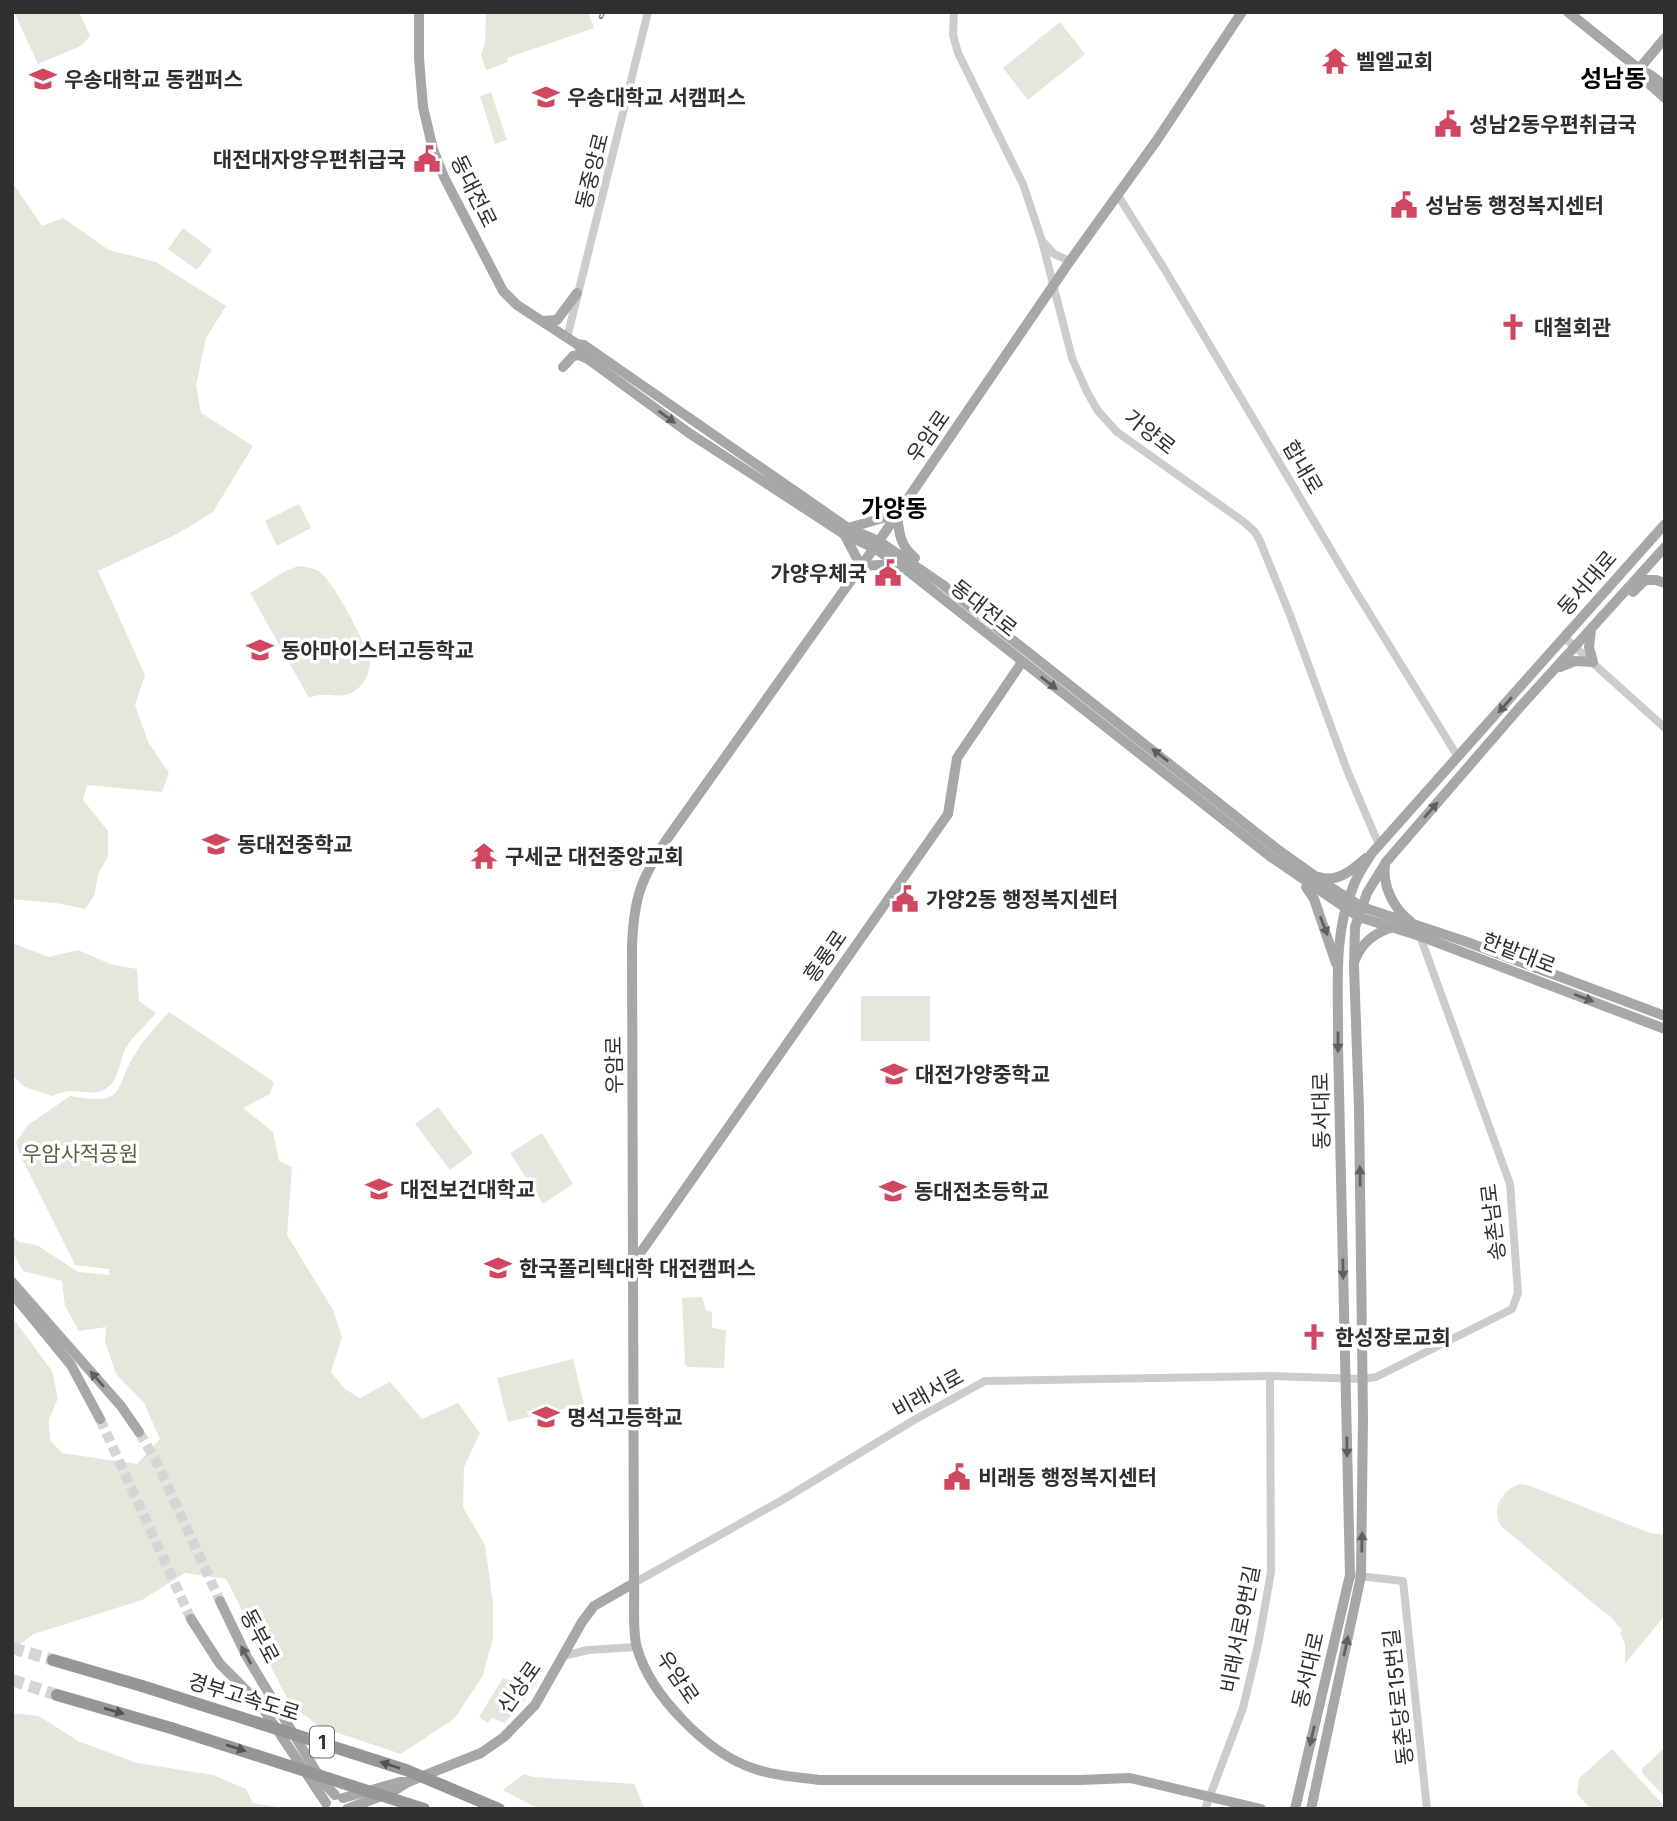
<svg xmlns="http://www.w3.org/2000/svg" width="1677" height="1821" font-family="Inter,'Noto Sans KR',sans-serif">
  <rect width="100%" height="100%" fill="#fff"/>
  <g fill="#e3e7dc">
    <path d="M14,12H79L90,36L81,46L38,64Z"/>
    <path d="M486,12H588L594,28L507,58L508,62L486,70L481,55L485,43Z"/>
    <path d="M1060,22L1085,54L1028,100L1003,68Z"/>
    <path d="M491,92L507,140L495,144L480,96Z"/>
    <path d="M12,182L42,226L63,218L109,250L156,262L226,306L206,338L196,385L201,413L253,446L213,512L179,533L98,571L145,675L135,705L148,742L169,773L162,792L87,785L83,800L108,831V857L99,872L94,896L85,909L56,903L12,899Z"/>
    <path d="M183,228L212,250L197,270L168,249Z"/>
    <path d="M299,504L311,528L277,546L265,521Z"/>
    <path d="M299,566C306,567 314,568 320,572C332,580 369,647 370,662C370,670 367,677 363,683C345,706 328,688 309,698L250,593C267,584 281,571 299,566Z"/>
    <path d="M12,943L49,957L78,950L110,964L137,969L139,1001L156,1013C147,1024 135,1034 127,1046C118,1060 121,1084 101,1091C84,1096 73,1086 53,1096L25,1087L12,1076Z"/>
    <rect x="861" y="996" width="69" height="45"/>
    <path d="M169,1012L274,1082L270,1094L243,1108L273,1132L279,1161L292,1167L287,1235L333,1310L342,1337L331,1372L345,1389L360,1398L390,1382L422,1419L458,1403L480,1433L464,1467L463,1507L485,1545L493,1603V1639L482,1677L455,1718L401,1754L320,1727L290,1704L226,1579L185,1573L142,1600L34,1634L12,1650V1317L52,1371L58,1398L49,1420L50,1440L62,1453L137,1464L160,1439L144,1403L116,1374L105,1341L106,1327L79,1331L65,1306L62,1281L23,1271L12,1251V1233L18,1242L37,1245L78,1272L109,1275V1269L75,1265L20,1155L16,1142L28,1125L70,1096C130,1106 111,1090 137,1051C145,1037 159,1024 169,1012Z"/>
    <path d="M438,1107L473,1153L450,1170L415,1124Z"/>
    <path d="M542,1133L573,1184L543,1204L510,1153Z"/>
    <path d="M702,1297L706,1310L712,1312V1328L726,1330L724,1368L687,1367L685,1363L682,1298Z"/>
    <path d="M573,1359L584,1404L508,1422L497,1378Z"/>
    <path d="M1520,1484L1528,1485L1650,1533L1665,1535V1615L1625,1664V1644L1620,1632L1622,1630L1610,1616L1601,1610L1502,1527C1490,1511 1501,1490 1520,1484Z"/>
    <path d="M528,1664L542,1671C533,1692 520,1707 504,1723L492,1718L488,1723L479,1717L503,1678L519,1684Z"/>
    <path d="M12,1713L39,1716L78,1741L137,1763L213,1775L246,1789L253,1803L291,1809H12Z"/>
    <path d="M1665,1747V1797L1642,1773V1769Z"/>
    <path d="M1612,1749L1665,1807V1809H1591L1577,1794L1579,1778Z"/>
    <path d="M524,1774L533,1777L634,1784L645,1809H539L503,1790Z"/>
  </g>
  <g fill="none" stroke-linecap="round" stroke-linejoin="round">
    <g stroke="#d5d5d5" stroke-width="10" stroke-dasharray="10 5" stroke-linecap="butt">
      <path d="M100,1419L191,1619"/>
      <path d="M139,1432L156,1461L220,1601"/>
    </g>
    <g stroke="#d5d5d5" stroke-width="12" stroke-dasharray="12 6" stroke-linecap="butt">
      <path d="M12,1648L53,1660"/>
      <path d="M12,1680L57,1695"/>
    </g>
    <g stroke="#ccc" stroke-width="8">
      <path d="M954,12L953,35L958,53L1023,184L1042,241L1072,358L1087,392L1098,411L1117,432L1244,522L1255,532L1260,541L1290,615L1347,770L1379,845"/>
      <path d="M1117,194L1165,270L1350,582L1458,757"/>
      <path d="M1044,243L1054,254L1070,261"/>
      <path d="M567,338L648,12"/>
      <path d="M1565,638L1665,728"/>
      <path d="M1350,1575L1403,1581L1427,1809"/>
      <path d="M634,1583L784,1499L914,1420L985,1381L1270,1376L1362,1379L1376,1377L1512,1309L1518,1293L1510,1184L1420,936"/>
      <path d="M563,1656L588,1650L636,1647"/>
      <path d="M1205,1809L1243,1708L1258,1645L1271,1572L1270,1376"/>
    </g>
    <g stroke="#a7a7a7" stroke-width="10">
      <path d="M419,12V58L423,107L433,149L444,177L503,291L517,305L577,344L584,345L848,528L879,541L943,585L1277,849L1335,890L1362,907L1467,942L1665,1016"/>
      <path d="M1242,12L1157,140L1070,261L879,541L667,839C641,879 634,897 632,945L634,1583C635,1601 632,1631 637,1648C651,1696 708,1754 755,1769C775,1776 797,1777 819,1780H1080L1130,1778L1261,1809"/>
      <path d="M1568,12L1639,69L1652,76L1665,86"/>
      <path d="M1639,69L1665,38"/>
      <path d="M1639,69L1647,82L1665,98"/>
      <path d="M542,321L557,320L577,293"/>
      <path d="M578,345L588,359L689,433L844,534L874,548L899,564L1271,857L1359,917L1420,936L1665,1029"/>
      <path d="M563,367L573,356L579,355L588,359"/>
      <path d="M897,514C899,533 900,546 915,558"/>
      <path d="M848,528L897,514"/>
      <path d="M844,534L861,566"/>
      <path d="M861,566L899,564"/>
      <path d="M1633,592L1645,580H1656L1665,583"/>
      <path d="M1560,667L1575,661L1593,662L1589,647L1591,630"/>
      <path d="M1385,864C1382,885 1393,908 1410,921"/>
      <path d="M1319,877C1338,883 1352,870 1366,858"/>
      <path d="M1306,887L1314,899L1336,963"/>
      <path d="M1355,960C1362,942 1375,932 1394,927"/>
      <path d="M634,1262L948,814L957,758L1022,662"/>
      <path d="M12,1282L121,1406L139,1432"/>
      <path d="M12,1293L71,1365L100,1419"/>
      <path d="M220,1601L247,1657L322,1781L335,1795"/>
      <path d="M191,1619L220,1664L260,1704L326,1803"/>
      <path d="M343,1798L400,1782H408"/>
      <path d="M347,1809L392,1792L408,1782L481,1753L504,1737L535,1705L582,1622L594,1606L634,1583"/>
      <path d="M1295,1809L1350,1575L1338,1046C1339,993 1332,936 1353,887C1357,875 1365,864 1372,853L1665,524"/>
      <path d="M1311,1809L1361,1576L1363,1416L1359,1109L1354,966L1355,927L1367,893L1386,862L1520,707L1665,547"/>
    </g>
    <g stroke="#969696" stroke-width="12">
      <path d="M53,1660L142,1686"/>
      <path d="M57,1695L171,1728"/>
    </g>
    <defs>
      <path id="rail" d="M601,17L603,12"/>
    </defs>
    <use href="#rail" stroke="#848484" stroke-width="4.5"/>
    <use href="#rail" stroke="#fff" stroke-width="2" stroke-dasharray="5" stroke-linecap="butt"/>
    <g stroke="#969696" stroke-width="12">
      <path d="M142,1686L406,1770L499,1809"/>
      <path d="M171,1728L424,1809"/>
    </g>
  </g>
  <defs><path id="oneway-solid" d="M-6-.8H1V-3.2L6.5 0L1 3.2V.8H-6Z" transform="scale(1.75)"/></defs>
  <g fill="#5f5f5f">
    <use href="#oneway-solid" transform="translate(667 417) rotate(36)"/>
    <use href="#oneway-solid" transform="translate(1049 683) rotate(38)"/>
    <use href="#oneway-solid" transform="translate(1505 705) rotate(131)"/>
    <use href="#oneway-solid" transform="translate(1160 755) rotate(-142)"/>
    <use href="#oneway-solid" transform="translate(1431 810) rotate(-49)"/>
    <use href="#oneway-solid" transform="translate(1324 926) rotate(69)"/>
    <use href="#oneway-solid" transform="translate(1584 998) rotate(21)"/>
    <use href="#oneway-solid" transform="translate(1338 1042) rotate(90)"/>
    <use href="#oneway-solid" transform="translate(1360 1176) rotate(-91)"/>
    <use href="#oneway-solid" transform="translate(1343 1269) rotate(89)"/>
    <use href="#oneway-solid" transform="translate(97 1379) rotate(-131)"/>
    <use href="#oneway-solid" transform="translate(1347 1447) rotate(89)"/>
    <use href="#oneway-solid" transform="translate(1362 1542) rotate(-89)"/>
    <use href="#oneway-solid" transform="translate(1346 1646) rotate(-78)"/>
    <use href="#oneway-solid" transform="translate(246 1655) rotate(-119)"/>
    <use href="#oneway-solid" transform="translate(1312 1736) rotate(103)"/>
  </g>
  <g fill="#535353">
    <use href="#oneway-solid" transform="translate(114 1711) rotate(16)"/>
    <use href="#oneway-solid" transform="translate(236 1748) rotate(18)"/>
    <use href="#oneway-solid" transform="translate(390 1765) rotate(-162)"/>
  </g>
  <defs>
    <symbol id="temple-bare" viewBox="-9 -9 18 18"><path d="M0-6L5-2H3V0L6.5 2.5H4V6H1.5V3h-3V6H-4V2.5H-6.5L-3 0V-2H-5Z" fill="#cf4860" stroke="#fff" stroke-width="2.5" paint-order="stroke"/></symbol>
    <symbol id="university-bare" viewBox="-9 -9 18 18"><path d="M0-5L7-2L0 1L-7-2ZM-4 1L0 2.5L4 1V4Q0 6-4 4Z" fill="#cf4860" stroke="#fff" stroke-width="2.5" paint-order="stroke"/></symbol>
    <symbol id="civic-bare" viewBox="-9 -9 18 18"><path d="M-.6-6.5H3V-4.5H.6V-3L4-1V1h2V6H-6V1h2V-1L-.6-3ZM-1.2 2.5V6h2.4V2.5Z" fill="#cf4860" stroke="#fff" stroke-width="2.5" paint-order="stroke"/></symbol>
    <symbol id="church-bare" viewBox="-9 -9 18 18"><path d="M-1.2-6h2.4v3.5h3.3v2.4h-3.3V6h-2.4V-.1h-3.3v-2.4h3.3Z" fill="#cf4860" stroke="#fff" stroke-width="2.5" paint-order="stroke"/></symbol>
    <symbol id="school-bare" viewBox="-9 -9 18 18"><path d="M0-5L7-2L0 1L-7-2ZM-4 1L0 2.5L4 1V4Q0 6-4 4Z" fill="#cf4860" stroke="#fff" stroke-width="2.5" paint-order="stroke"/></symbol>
  </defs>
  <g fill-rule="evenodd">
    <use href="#temple-bare" x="1316" y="42" width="38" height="38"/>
    <use href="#university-bare" x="24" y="60" width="38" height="38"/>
    <use href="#university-bare" x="527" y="78" width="38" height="38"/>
    <use href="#civic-bare" x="1429" y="105" width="38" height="38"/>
    <use href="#civic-bare" x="408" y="140" width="38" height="38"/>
    <use href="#civic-bare" x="1385" y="186" width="38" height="38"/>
    <use href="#church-bare" x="1494" y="308" width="38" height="38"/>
    <use href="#civic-bare" x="869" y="554" width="38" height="38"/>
    <use href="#school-bare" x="241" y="631" width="38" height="38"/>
    <use href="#school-bare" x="197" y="825" width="38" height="38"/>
    <use href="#temple-bare" x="465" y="837" width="38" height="38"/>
    <use href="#civic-bare" x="886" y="880" width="38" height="38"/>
    <use href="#school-bare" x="875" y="1055" width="38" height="38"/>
    <use href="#university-bare" x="360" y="1170" width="38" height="38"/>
    <use href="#school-bare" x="874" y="1172" width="38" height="38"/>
    <use href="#school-bare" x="479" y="1249" width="38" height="38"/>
    <use href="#church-bare" x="1295" y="1318" width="38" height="38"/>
    <use href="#school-bare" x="527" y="1398" width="38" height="38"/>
    <use href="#civic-bare" x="938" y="1458" width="38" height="38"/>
  </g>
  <g text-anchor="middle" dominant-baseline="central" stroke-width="7" stroke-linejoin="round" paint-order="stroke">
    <rect fill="#fff" stroke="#6d6d6d" stroke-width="2" x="310" y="1726.5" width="24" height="31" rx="5"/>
    <g font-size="19" font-weight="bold" fill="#2f2f2f">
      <text x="322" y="1742">1</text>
    </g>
    <g font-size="21" font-weight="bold" fill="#2f2f2f" stroke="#fff" text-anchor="start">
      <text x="1356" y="61">벨엘교회</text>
      <text x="64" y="79">우송대학교 동캠퍼스</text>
      <text x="567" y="97">우송대학교 서캠퍼스</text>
      <text x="1469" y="124">성남2동우편취급국</text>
      <text x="406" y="159" text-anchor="end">대전대자양우편취급국</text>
      <text x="1425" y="205">성남동 행정복지센터</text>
      <text x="1534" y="327">대철회관</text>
      <text x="867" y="573" text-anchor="end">가양우체국</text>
      <text x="281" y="650">동아마이스터고등학교</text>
      <text x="237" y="844">동대전중학교</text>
      <text x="505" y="856">구세군 대전중앙교회</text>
      <text x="926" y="899">가양2동 행정복지센터</text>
      <text x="915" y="1074">대전가양중학교</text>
      <text x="400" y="1189">대전보건대학교</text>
      <text x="914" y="1191">동대전초등학교</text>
      <text x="519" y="1268">한국폴리텍대학 대전캠퍼스</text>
      <text x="1335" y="1337">한성장로교회</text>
      <text x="567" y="1417">명석고등학교</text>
      <text x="978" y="1477">비래동 행정복지센터</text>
    </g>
    <g font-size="21" fill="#2f2f2f" stroke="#fff">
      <text transform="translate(592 171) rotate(-76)">동중앙로</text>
      <text transform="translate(474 191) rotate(64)">동대전로</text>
      <text transform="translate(1150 432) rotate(38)">가양로</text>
      <text transform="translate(928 436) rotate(-55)">우암로</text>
      <text transform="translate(1303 467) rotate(60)">합내로</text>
      <text transform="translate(1587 583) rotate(-49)">동서대로</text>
      <text transform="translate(984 608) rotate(38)">동대전로</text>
      <text transform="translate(1519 953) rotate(21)">한밭대로</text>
      <text transform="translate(825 956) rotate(-55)">흥룡로</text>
      <text transform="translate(614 1065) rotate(-91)">우암로</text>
      <text transform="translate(1321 1111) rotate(-91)">동서대로</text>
      <text transform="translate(1493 1222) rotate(-97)">송촌남로</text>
      <text transform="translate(928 1393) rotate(-29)">비래서로</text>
      <text transform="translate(1240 1629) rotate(-79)">비래서로9번길</text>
      <text transform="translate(260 1636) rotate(62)">동부로</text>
      <text transform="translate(1308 1670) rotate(-77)">동서대로</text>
      <text transform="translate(678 1677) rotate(56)">우암로</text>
      <text transform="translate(519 1687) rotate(-55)">신상로</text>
      <text transform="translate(244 1697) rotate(17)">경부고속도로</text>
      <text transform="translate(1398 1697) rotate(-96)">동춘당로15번길</text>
    </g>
    <g font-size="21" fill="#566542" stroke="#fff">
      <text x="80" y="1153">우암사적공원</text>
    </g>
    <g font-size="24" font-weight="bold" fill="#000" stroke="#fff">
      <text x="1613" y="78">성남동</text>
      <text x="894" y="508">가양동</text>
    </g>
  </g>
  <rect width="1677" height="1821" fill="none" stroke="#2f2f2f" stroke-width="28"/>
</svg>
